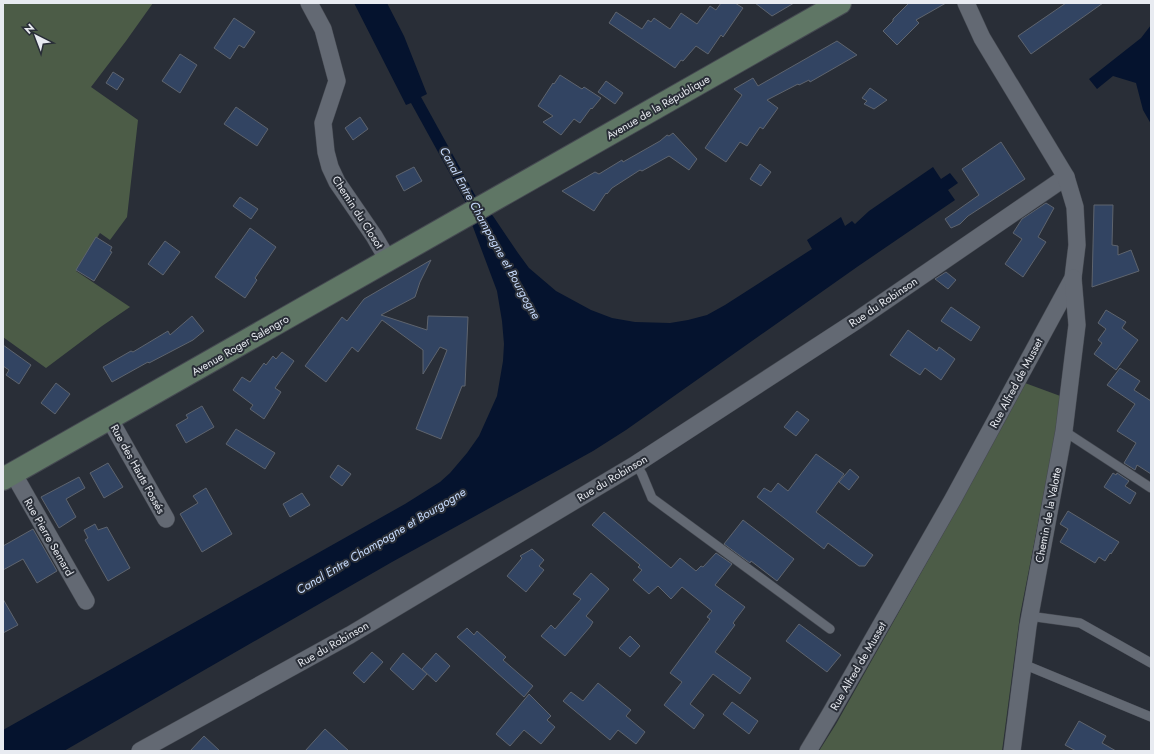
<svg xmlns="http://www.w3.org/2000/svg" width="1154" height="754" font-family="Jost,sans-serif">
  <rect width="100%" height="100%" fill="#292e37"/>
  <g fill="#4c5c47">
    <path d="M3,3H153L126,41L91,87L138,120L127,217L110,240L100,233L76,271L130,307L102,326L46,368L3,337Z"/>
    <path d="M1025,383L1063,397L1020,615L1002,751H819L836,724L954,514Z"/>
  </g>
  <g fill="#05132e">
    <path d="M354,3H387L404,36L427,94L421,97L475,195L493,216L518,253L529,268L556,291L591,310L612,318L635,322L670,323L688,320L707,315L725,305L812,249L807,240L841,217L845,226L852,221L855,224L869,211L933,167L941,179L950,173L958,183L948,190L955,200L857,267L626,430L593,451L392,562L64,751H3V730L405,504L440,482L450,473L467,453L479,436L497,396L503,361L504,344L502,321L497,291L473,227L465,201L411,103L406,105Z"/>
    <path d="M1151,25V124L1143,110L1136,83L1113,76L1097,89L1089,79L1141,38Z"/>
  </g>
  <g fill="#324462" stroke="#5e646e">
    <path d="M721,3H735L743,8L723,37L721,35L708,54L696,46L683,61L681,60L675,68L609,23L616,12L642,29L648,20L651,22L654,18L670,29L681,13L697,24L710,6L716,10Z"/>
    <path d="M755,3H794L772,16Z"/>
    <path d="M909,3H946L916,20L919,23L897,45L883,31L893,21V19Z"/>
    <path d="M1066,3H1103L1031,54L1018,36Z"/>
    <path d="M234,18L255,32L244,48L239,45L230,59L214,48Z"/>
    <path d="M837,41L857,55L810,82L809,80L799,85L798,84L767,100L778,108L763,129L760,127L747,146L740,142L726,162L705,148L742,95L734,89L753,78L758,86Z"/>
    <path d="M180,54L197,65L180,93L162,81Z"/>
    <path d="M113,72L124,79L117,90L106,83Z"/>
    <path d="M560,75L582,89L584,87L601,98L592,109L591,108L580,123L574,119L561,135L543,122L553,116L538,106L553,83L554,84Z"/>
    <path d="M606,81L623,93L615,104L598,92Z"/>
    <path d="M870,88L887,100L874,109L864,104L867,101L862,98Z"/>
    <path d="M236,107L268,129L257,146L224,124Z"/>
    <path d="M360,117L368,129L353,140L345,128Z"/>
    <path d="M673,133L697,159L689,170L669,156L642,171L640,170L612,188L607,194L606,193L594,211L562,191L595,172L599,174L622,160L623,162L660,141L667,135L669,136Z"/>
    <path d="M1001,142L1025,179L968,216L960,224L951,228L945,219L979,195L962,169Z"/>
    <path d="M760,164L771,172L761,186L750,179Z"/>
    <path d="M414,167L422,181L404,191L396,176Z"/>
    <path d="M240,197L258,209L251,219L233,206Z"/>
    <path d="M1046,203L1054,208L1038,237L1046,242L1023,277L1005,264L1022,239L1013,233L1022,219Z"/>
    <path d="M1094,205H1113L1112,245L1118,246V255L1131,250L1139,271L1092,287Z"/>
    <path d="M250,228L276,247L255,278L257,280L245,298L215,277Z"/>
    <path d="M96,237L112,247L110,251L112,252L94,281L76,270Z"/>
    <path d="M165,241L180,252L163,275L148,264Z"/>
    <path d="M431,260L420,282L415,297L381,315L427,330L428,316L468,317L465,386H462L441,439L416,429L447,350L440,347L423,374V350L382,320L358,352L352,347L326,382L305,366L342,317L347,321L364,299Z"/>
    <path d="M946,272L956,280L948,289L935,279Z"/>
    <path d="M951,307L980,327L971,341L941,321Z"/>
    <path d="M1106,310L1126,322L1122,328L1138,340L1116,370L1094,354L1102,343L1098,340L1106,329L1098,323Z"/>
    <path d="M192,316L204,331L193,340L149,363L148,362L112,382L103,367L131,351L133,352L168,331L170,335Z"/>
    <path d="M908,330L937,351L939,347L955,359L941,380L925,368L920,375L890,355Z"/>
    <path d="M3,345L31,365L19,384L6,375L9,370L3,366Z"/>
    <path d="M282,352L294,361L275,388L281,392L264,419L250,409L253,405L233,390L242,377L250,382L264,363L266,365L273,356L276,359Z"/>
    <path d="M1120,368L1140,381L1134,390L1151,401V474L1137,465L1135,470L1124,463L1136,443L1117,431L1135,404L1107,385Z"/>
    <path d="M56,383L70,394L55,414L41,403Z"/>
    <path d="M202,406L214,427L186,443L176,425L188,418L186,415Z"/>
    <path d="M797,411L809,420L796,436L784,427Z"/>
    <path d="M236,429L275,453L265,469L226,444Z"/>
    <path d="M816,454L844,474L816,512L873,555L865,566H859L828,543L824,549L757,497L764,488L771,492L778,483L788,491Z"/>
    <path d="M108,463L123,487L104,498L90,473Z"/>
    <path d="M338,465L351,474L342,486L330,477Z"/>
    <path d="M850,469L859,477L849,490L839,482Z"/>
    <path d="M1113,473L1116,475L1117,473L1129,481L1125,486L1136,493L1130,504L1104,487Z"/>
    <path d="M79,477L85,488L66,499L76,517L59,528L41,497Z"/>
    <path d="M206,488L232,534L202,552L180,514L198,503L193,496Z"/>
    <path d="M302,493L310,505L290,517L283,504Z"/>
    <path d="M1068,511L1119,542L1111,554L1110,553L1105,561L1099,557L1095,563L1060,542L1068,529L1060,524Z"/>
    <path d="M604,512L671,568L680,558L696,571L701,566L703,567L716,553L732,564L715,585L745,607L733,623L735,625L715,652L751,678L740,694L713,674L690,704L704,715L694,729L664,705L682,682L670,673L710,619L707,617L712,611L682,587L671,599L658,586L649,594L633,580L642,570L638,567L640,565L592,525Z"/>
    <path d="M743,520L794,559L777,581L751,561L750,563L724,544Z"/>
    <path d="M95,524L98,530L107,527L130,568L108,581L85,540L88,538L84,530Z"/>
    <path d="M33,529L57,571L37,583L23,559L3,570V546Z"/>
    <path d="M532,549L544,560L539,566L544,570L526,592L507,576L522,558L520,556Z"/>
    <path d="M591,573L609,589L586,616L593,622L590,627L565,656L541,636L551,625L555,629L581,599L573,594Z"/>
    <path d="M3,599L18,625L3,633Z"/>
    <path d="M799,624L841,655L827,672L786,641Z"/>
    <path d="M467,628L474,635L477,631L506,657L503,660L533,686L524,697L457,637Z"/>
    <path d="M630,636L640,646L630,657L619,648Z"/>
    <path d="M372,652L383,662L364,683L353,673Z"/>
    <path d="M403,653L427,674L413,690L390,669Z"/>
    <path d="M436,653L450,666L436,682L422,669Z"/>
    <path d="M598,683L631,710L626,716L645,732L636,744L618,730L610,740L563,701L571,692L583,701Z"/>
    <path d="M529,694L551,716L547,720L555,727L541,744L524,730L510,746L496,734Z"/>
    <path d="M732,702L758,721L749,734L723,714Z"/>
    <path d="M1079,721L1106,736L1102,743L1116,751H1076L1065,745Z"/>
    <path d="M325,729L349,751H305Z"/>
    <path d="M204,736L220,751H190Z"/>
  </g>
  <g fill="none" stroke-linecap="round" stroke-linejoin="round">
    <defs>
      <g id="lane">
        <path d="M1064,431L1151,488"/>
        <path d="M636,464L642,474L652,498L830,629"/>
        <path d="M1029,616L1080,623L1151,663"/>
        <path d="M1023,664L1151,717"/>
      </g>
      <g id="street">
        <path d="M309,3L323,29L337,81L323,123L326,152L330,167L337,182L374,236L388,260"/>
        <path d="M109,418L166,519"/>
        <path d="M13,473L86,601"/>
        <path d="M140,751L350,635L636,464L856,321L1066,177"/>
        <path d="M808,751L829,716L953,499L1073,278L1077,245L1075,207L1066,177L982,38L966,3"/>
        <path d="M1012,751L1028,626L1064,431L1077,325L1073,278"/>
      </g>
      <path id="secondary" d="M3,479L840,3"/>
    </defs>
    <use href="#lane" stroke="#454951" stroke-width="10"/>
    <use href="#street" stroke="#454951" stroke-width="18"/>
    <use href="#secondary" stroke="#454951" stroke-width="24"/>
    <use href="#lane" stroke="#636973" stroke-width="9"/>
    <use href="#street" stroke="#636973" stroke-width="17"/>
    <use href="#secondary" stroke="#5f7665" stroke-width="22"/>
  </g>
  <g text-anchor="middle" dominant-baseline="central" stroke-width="4" stroke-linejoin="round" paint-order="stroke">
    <g font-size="11" fill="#e8ebf1" stroke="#292e37">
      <text transform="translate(658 107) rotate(-30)">Avenue de la République</text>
      <text transform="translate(358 212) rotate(57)">Chemin du Closot</text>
      <text transform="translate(883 302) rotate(-34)">Rue du Robinson</text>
      <text transform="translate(240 345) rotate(-30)">Avenue Roger Salengro</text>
      <text transform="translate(1016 383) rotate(-62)">Rue Alfred de Musset</text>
      <text transform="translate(138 469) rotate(61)">Rue des Hauts Fossés</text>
      <text transform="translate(612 478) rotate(-31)">Rue du Robinson</text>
      <text transform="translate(1048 515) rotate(-79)">Chemin de la Valotte</text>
      <text transform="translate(49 537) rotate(60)">Rue Pierre Semard</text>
      <text transform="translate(333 644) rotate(-30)">Rue du Robinson</text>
      <text transform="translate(858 666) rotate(-60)">Rue Alfred de Musset</text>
    </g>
    <g font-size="12" font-style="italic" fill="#c8dcfe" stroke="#292e37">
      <text transform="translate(490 233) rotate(61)">Canal Entre Champagne et Bourgogne</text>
      <text transform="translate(381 541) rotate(-31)">Canal Entre Champagne et Bourgogne</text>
    </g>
  </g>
  <rect width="1154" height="754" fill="none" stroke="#e8ebf1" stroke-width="8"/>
  <g transform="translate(36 36) rotate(318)" stroke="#292e37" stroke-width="3" paint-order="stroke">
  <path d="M0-3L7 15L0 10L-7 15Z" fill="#e8ebf1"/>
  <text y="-6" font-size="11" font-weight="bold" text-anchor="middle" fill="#e8ebf1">N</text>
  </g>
</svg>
